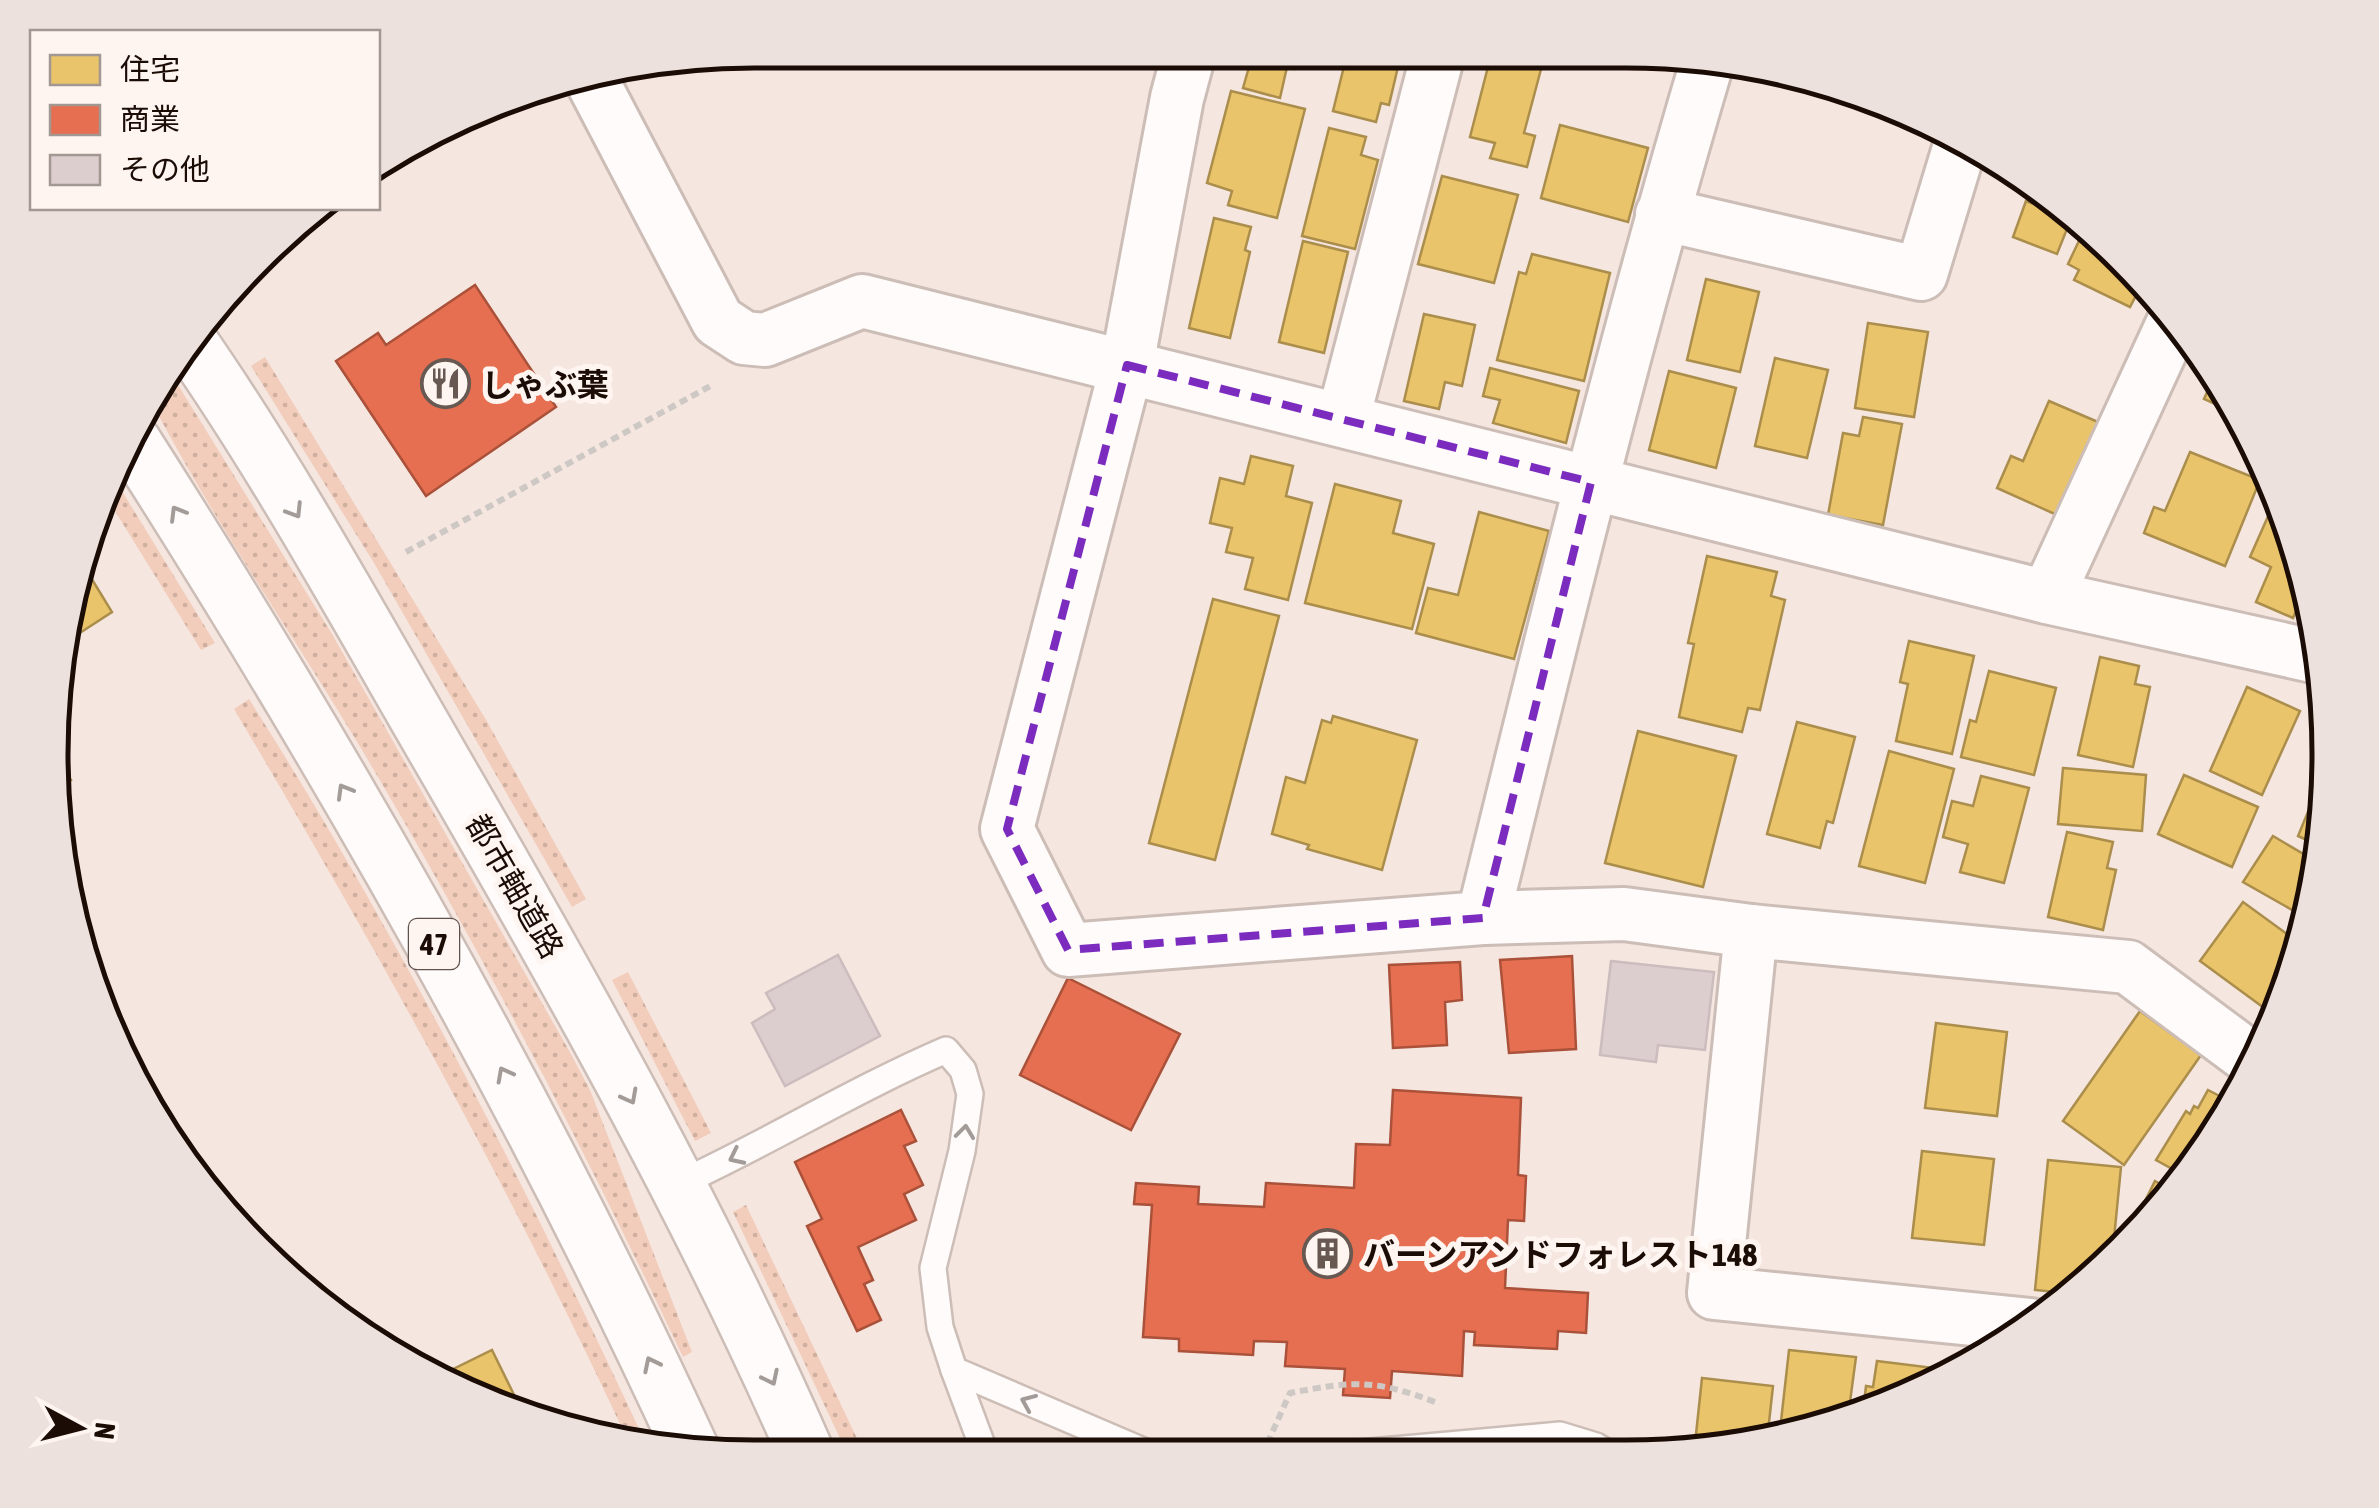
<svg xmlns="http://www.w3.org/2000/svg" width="2379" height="1508" font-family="'Asap Condensed','Noto Sans JP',sans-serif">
  <defs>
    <pattern id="grass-dots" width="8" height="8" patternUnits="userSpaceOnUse" patternTransform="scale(2.5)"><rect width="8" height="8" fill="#f2cdbc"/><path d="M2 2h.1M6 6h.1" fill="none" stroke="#cfafa0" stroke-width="1.8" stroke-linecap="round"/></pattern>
  </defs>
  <rect width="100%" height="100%" fill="#f5e6e0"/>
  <g fill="url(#grass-dots)">
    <path d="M265,357L485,718L586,899L572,907L374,563L251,366Z"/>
    <path d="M170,372L332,634L571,1054L590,1090L692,1352L683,1357C586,1152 481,950 365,755C295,638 216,525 153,405Z"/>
    <path d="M114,478L215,643L201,650L105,495Z"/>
    <path d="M249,699C400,937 529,1192 648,1448L629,1443C512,1191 376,948 234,709Z"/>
    <path d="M628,972L711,1133L695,1141L612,980Z"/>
    <path d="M746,1205L864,1453H847L733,1212Z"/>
  </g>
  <g fill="#e9c46a" stroke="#ab8d4c" stroke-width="2.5">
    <path d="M1253,53H1298L1294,69L1287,67L1280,98L1243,88Z"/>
    <path d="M1347,54H1401L1389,105L1381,103L1376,122L1333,111Z"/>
    <path d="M1491,55H1532L1544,58L1524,133L1535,136L1527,167L1490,158L1495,143L1470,137Z"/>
    <path d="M1231,91L1305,109L1277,218L1228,205L1232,191L1207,183Z"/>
    <path d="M1560,125L1648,148L1628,222L1541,198Z"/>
    <path d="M1329,128L1366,137L1361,155L1378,160L1355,249L1302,236Z"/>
    <path d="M2007,168L2050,193L2049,195L2003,181Z"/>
    <path d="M1442,176L1518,195L1494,283L1418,264Z"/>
    <path d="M2026,201L2071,219L2057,254L2013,237Z"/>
    <path d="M1214,218L1251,227L1245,250L1250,252L1230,338L1189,328Z"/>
    <path d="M2086,226L2144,280L2130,307L2074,280L2079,270L2068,264Z"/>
    <path d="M1303,241L1348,252L1324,353L1279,342Z"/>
    <path d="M1532,254L1610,273L1584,381L1497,360L1519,272L1526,274Z"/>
    <path d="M1706,279L1759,292L1740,372L1687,360Z"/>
    <path d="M1424,314L1475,325L1462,386L1445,382L1439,409L1404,401Z"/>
    <path d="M1868,323L1928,332L1914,417L1855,408Z"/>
    <path d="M1775,358L1828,370L1807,458L1755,446Z"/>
    <path d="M1490,368L1579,391L1566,443L1493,423L1500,400L1483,396Z"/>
    <path d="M1669,371L1736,388L1716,468L1649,450Z"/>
    <path d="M2215,375L2235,403L2241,416L2204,399Z"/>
    <path d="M2049,401L2098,422L2057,515L1997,488L2011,456L2023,461Z"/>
    <path d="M1863,417L1902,424L1883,525L1828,515L1843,433L1859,436Z"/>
    <path d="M2190,452L2260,480L2225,566L2144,533L2154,507L2165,511Z"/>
    <path d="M1251,456L1293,466L1286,496L1312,503L1288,600L1245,589L1253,558L1226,552L1232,528L1210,523L1220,478L1244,484Z"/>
    <path d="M1335,484L1401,501L1393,533L1434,544L1412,629L1305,603Z"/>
    <path d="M2277,496L2292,528L2306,588L2293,618L2256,602L2271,567L2250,557Z"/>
    <path d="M1479,512L1549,531L1514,659L1416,633L1428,588L1458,595Z"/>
    <path d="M1707,556L1777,572L1771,596L1785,600L1760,710L1748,708L1742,732L1679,717L1694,644L1688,643Z"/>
    <path d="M82,563L112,612L69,640Z"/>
    <path d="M1213,599L1279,616L1215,860L1149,843Z"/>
    <path d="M1909,641L1974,656L1952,754L1896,741L1908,684L1900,682Z"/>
    <path d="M2100,657L2139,666L2135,684L2150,687L2133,767L2078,755Z"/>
    <path d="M1989,671L2056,688L2034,775L1961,757L1970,720L1976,722Z"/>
    <path d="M2247,687L2300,711L2262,795L2210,771Z"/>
    <path d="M1333,716L1417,740L1382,870L1307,849L1309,845L1272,834L1286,777L1305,783L1322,720L1331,723Z"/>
    <path d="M1797,722L1855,737L1833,823L1827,821L1820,848L1767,834Z"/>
    <path d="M1638,731L1736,756L1703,887L1605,863Z"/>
    <path d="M51,748L71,780L55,790L50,753Z"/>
    <path d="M1889,751L1954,769L1925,883L1859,866Z"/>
    <path d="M2063,768L2146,775L2142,831L2058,824Z"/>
    <path d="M2326,768L2327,801L2320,846L2298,836Z"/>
    <path d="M2184,775L2258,807L2232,867L2158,834Z"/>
    <path d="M1981,776L2029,788L2004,883L1960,872L1968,844L1943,837L1952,801L1973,806Z"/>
    <path d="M2067,832L2113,842L2107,868L2116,870L2103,930L2048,917Z"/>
    <path d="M2273,836L2317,862L2308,919L2243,882Z"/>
    <path d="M2243,902L2302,945L2275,1016L2200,961Z"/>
    <path d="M2140,1011L2201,1055L2124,1165L2063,1121Z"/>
    <path d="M1936,1023L2007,1032L1997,1116L1925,1108Z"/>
    <path d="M2208,1090L2233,1103L2187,1177L2156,1160L2186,1111L2190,1114L2194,1106L2198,1108Z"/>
    <path d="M1922,1151L1994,1159L1984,1245L1912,1238Z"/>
    <path d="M2048,1160L2121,1167L2112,1259L2075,1294L2035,1290Z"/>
    <path d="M2155,1181L2175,1192L2139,1230L2146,1217L2139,1213Z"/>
    <path d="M492,1350L524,1415L484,1404L437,1377Z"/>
    <path d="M1789,1350L1856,1357L1848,1417L1808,1434L1779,1439Z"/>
    <path d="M1877,1361L1934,1368L1932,1382L1863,1411L1866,1386L1873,1387Z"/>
    <path d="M1702,1378L1773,1386L1767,1441L1694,1453Z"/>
  </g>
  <g fill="#e76f51" stroke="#aa513a" stroke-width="2.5">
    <path d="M475,285L556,407L426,496L336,361L378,333L386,345Z"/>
    <path d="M1572,956L1576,1049L1509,1053L1500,960Z"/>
    <path d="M1460,962L1462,1000L1445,1002L1447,1045L1393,1048L1389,965Z"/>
    <path d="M1068,978L1180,1034L1131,1130L1020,1075Z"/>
    <path d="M1393,1090L1521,1098L1518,1175L1526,1176L1524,1221L1508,1220L1505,1288L1588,1293L1586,1333L1558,1331L1557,1349L1474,1345L1475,1332L1464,1331L1462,1376L1392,1371L1390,1398L1343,1395L1345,1369L1285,1366L1287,1342L1254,1341L1253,1355L1179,1351V1339L1143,1337L1152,1205L1134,1204L1136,1183L1199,1187L1198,1204L1264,1207L1266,1183L1354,1188L1356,1144L1390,1145Z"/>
    <path d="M901,1110L916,1141L904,1146L923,1185L904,1194L916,1220L858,1247L873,1280L864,1284L881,1320L857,1331L807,1226L822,1219L795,1162Z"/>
  </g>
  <g fill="#dccdce" stroke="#cbbcbe" stroke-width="2.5">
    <path d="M838,955L880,1036L785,1086L752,1023L775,1009L766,993Z"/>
    <path d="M1611,961L1714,972L1705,1050L1658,1045L1656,1062L1600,1055Z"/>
  </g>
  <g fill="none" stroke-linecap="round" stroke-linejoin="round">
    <defs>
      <g id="lane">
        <path d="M676,1185C768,1143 853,1090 946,1050L963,1070L970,1094L962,1151L933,1268L940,1327L954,1370L1150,1454"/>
        <path d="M954,1370L985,1453"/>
        <path d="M1337,1455L1560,1435L1596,1446L1612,1456"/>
      </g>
      <g id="street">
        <path d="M1189,53L1177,98L1127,365L1007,829L1068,950L1483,918L1624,914L1751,931L2128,967L2257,1063"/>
        <path d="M590,77L718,321L744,338L765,340L862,301L2047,597L2322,658"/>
        <path d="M1662,214L1921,274L1961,142"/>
        <path d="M1343,419L1438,54"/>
        <path d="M2047,597L2175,319"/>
        <path d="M1483,918C1554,629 1624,341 1709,56"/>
        <path d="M1751,931L1714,1293L2031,1325"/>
      </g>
      <g id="primary">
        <path d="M188,340C279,471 359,617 439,755C570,981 701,1213 806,1453"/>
        <path d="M133,442C340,766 532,1103 692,1452"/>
      </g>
    </defs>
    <use href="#lane" stroke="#ccbdb7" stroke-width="30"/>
    <use href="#street" stroke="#ccbdb7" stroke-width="58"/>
    <use href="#primary" stroke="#ccbdb7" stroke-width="60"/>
    <g stroke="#cec8c5" stroke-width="6" stroke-dasharray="8 5" stroke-linecap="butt">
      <path d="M406,552L714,384"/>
      <path d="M1262,1455L1290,1393C1353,1381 1374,1379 1435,1402"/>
    </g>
    <use href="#lane" stroke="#fefbfa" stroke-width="25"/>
    <use href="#street" stroke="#fefbfa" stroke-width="52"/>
    <use href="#primary" stroke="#fefbfa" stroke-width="55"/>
  </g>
  <defs><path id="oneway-chevron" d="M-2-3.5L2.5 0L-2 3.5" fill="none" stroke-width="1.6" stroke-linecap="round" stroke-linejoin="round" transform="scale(2.5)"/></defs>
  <g stroke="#a39b98">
    <use href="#oneway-chevron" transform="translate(295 511) rotate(58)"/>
    <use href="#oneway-chevron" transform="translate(177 513) rotate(-121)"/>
    <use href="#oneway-chevron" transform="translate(344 791) rotate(-120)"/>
    <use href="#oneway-chevron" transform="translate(504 1074) rotate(-118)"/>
    <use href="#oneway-chevron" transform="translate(630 1097) rotate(62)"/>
    <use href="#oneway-chevron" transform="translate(965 1132) rotate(-83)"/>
    <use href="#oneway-chevron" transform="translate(736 1157) rotate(154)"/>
    <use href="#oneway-chevron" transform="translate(651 1364) rotate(-116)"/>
    <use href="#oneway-chevron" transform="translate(771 1378) rotate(64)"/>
    <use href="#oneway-chevron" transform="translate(1028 1402) rotate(-157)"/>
  </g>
  <path fill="none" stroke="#7b2cbf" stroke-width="8" stroke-dasharray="20 12" stroke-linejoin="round" d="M1127,365L1591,482L1483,918L1068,950L1007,829Z"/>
  <defs>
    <symbol id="restaurant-ring" viewBox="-11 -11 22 22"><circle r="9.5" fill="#fef4f0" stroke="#675852" stroke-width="1.5"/><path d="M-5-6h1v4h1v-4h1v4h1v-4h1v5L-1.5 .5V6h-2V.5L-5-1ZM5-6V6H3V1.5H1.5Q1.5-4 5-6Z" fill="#675852"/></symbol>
    <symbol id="building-ring" viewBox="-11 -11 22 22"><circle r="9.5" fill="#fef4f0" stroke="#675852" stroke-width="1.5"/><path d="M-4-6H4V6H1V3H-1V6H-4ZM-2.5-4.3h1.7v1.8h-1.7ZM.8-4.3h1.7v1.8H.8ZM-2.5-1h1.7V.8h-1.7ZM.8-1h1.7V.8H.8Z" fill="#675852"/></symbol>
  </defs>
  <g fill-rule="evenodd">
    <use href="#restaurant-ring" x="418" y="356" width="55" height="55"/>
    <use href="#building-ring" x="1300" y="1226" width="55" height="55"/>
  </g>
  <g text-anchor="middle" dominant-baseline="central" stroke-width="10" stroke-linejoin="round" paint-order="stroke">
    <rect fill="#fef4f0" stroke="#5f524c" stroke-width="2.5" x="409" y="919" width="50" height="50" rx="8"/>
    <g font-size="30" font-weight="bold" fill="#1b0c06">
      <text x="434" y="944">47</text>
    </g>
    <g font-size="32" font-weight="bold" fill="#1b0c06" stroke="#fef4f0" text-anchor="start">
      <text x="481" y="384">しゃぶ葉</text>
      <text x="1363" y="1254">バーンアンドフォレスト148</text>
    </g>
    <g font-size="32" fill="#1b0c06" stroke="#fef4f0">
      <text transform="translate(515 886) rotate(60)">都市軸道路</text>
    </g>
  </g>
  <path d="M0 0H2379V1508H0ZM754 68H1626A686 686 0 0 1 2312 754V754A686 686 0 0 1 1626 1440H754A686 686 0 0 1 68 754V754A686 686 0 0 1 754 68Z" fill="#ece1dd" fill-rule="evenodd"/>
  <path fill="none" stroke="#1b0c06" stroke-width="5" d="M754 68H1626A686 686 0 0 1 2312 754V754A686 686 0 0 1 1626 1440H754A686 686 0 0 1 68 754V754A686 686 0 0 1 754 68Z"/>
  <rect x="30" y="30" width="350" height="180" fill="#fef4f0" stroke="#a39792" stroke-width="2.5"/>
  <rect x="50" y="55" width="50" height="30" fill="#e9c46a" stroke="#a39792" stroke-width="2.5"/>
  <text x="120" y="80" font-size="30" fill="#1b0c06">住宅</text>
  <rect x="50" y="105" width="50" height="30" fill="#e76f51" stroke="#a39792" stroke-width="2.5"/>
  <text x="120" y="130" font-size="30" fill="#1b0c06">商業</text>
  <rect x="50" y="155" width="50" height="30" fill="#dccdce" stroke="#a39792" stroke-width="2.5"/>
  <text x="120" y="180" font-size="30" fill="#1b0c06">その他</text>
  <g transform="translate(80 1428) rotate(97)" stroke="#fef4f0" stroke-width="8" paint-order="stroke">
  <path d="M0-8L18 38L0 25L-18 38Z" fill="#1b0c06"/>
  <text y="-15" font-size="28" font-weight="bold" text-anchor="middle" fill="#1b0c06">N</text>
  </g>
</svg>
